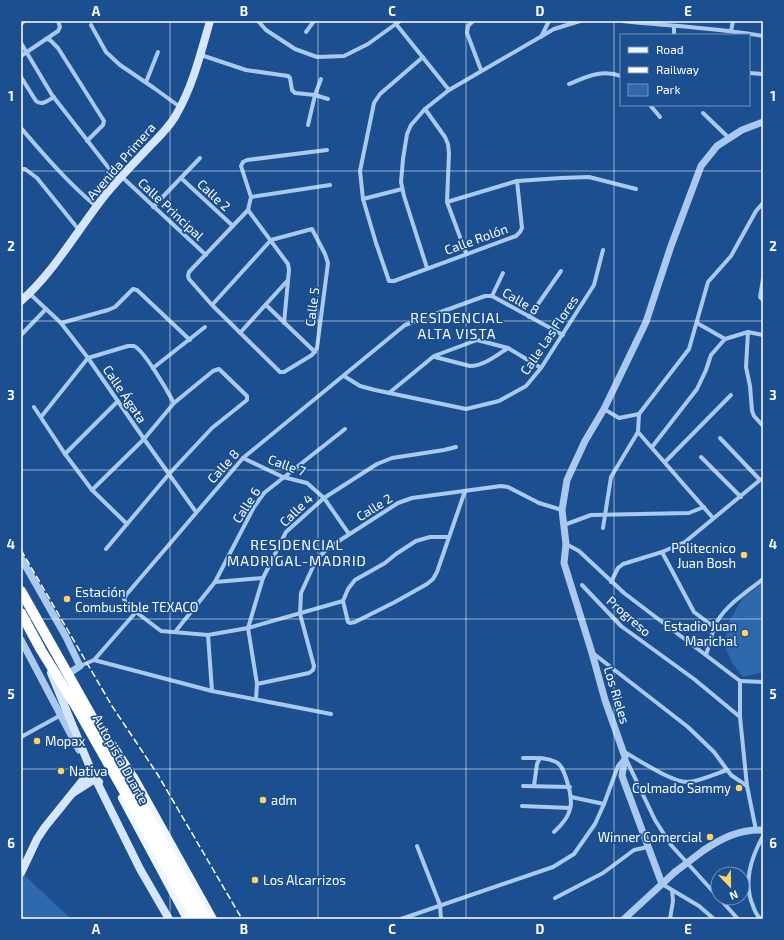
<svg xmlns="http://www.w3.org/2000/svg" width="784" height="940" font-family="'Exo 2',sans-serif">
  <rect width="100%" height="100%" fill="#1b4f8f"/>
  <g fill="#2e69ad">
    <path d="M763,583V672L743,677L733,664L724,645L729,621L743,598Z"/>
    <path d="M24,875L71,919H21V883Z"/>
  </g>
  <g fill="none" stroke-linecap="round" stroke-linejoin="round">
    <g stroke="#a9c9ee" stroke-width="4">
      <path d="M258,21L266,30L295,49L317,57L344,56L368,44L400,21"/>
      <path d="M473,21L468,26L467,33L481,70"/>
      <path d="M623,21C670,26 717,28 763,36"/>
      <path d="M21,24L24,21"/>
      <path d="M396,24L449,90"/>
      <path d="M91,25L106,52L120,65L154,88L180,107"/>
      <path d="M731,31L733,21"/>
      <path d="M306,32L314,21"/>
      <path d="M674,35V27"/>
      <path d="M541,37L549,21"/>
      <path d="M46,39L50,40L58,48L104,121L103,125L87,141"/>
      <path d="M21,43L52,95L118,180"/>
      <path d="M201,55L246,70L288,76L290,78L292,90L295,93L315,95L328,99"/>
      <path d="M21,56L58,31L60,27L58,21"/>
      <path d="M423,57L380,94L374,103L360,171L363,199L376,243L389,281H394L516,236L520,232L522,228L517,181"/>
      <path d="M749,73L763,74"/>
      <path d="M21,77L36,101C42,106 49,100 54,97"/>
      <path d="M146,82L158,52"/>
      <path d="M569,84C586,77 602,69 621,76"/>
      <path d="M650,105L660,117"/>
      <path d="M425,109L445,137L448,144L449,153L447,202L466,253"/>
      <path d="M703,113L729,138"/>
      <path d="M308,125L315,95L321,79"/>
      <path d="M21,128C45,156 68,183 97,207"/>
      <path d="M21,169H25L37,178L79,230"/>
      <path d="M122,177L206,255"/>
      <path d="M181,178L233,226"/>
      <path d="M251,197L330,185"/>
      <path d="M363,199L402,189"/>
      <path d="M447,202L517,181L561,178L589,177L636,189"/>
      <path d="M153,207L200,158"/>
      <path d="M427,268L404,196L401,182L403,159L407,134L411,125L425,109L449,90L554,29L580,21"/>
      <path d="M763,279L760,297L763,300"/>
      <path d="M29,293L61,323L88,358L144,439L196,512"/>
      <path d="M492,296L503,273"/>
      <path d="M212,305L271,240L312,229L325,254L328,263L317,348L312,355L284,372H280L212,305L189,279L188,276L189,272L248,210"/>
      <path d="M266,305L315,352"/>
      <path d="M529,317L561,271"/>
      <path d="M61,323L108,310L115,307L133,289L137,290L190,340"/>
      <path d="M284,323L289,270L288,264L248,210L251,197L241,166L243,162L247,160L327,150"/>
      <path d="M697,323L725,339"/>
      <path d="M748,332L746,367L750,386L752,411L754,416L763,426"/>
      <path d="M240,333L288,280"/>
      <path d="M21,335L46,309"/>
      <path d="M435,357L470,366C484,366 497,355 508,348"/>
      <path d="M153,368L205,327"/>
      <path d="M344,376L360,386L375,390L466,409L499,401L526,386L541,368L594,285L603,250"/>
      <path d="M389,393L434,356L477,340L508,348L541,368"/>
      <path d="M34,407L65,454L92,490L127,524"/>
      <path d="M604,409L619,418L639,414"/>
      <path d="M41,417L88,358L128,346C129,346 133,346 134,346C144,350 168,392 174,403"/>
      <path d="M638,432L713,518"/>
      <path d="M720,438L760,480"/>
      <path d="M652,447L697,389L706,370L711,355L725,339L748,332L763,335"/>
      <path d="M65,454L118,401"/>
      <path d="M701,457L741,497"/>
      <path d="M243,458L283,477L307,483L324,498L349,534"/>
      <path d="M665,462L731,395"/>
      <path d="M92,490L144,439L174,403L213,371L219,369L247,396V400L212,428L169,474L106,549"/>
      <path d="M564,525L591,515L689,513L704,507"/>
      <path d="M603,528L611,477L638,432L639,414L689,349L708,282L731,256L756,211L763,203"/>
      <path d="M448,537H430L416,541L396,554L385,563L355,580L348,589L343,601L348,622L350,623L355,622L395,602L427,584L433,579L437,572L465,491"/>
      <path d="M566,544L579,551L624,593L740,681"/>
      <path d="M662,552L694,612L714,627"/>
      <path d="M215,582L263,578"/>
      <path d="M611,582L618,568L623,564L662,552L685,542L760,480L763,479"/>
      <path d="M582,585L621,626L694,679L740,717"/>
      <path d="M343,601L248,628L208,635L161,631L136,612L126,603L124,599L126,595L243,458L405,325L485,296H492L563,335"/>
      <path d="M175,632L215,582L254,507L264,493L345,429"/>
      <path d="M208,635L212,691"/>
      <path d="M594,654L688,727L714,752L731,775L747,786"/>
      <path d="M706,655C709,646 711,637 714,628C722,607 746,593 763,579"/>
      <path d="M94,660L136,612"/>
      <path d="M80,666L94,660L212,691L331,714"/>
      <path d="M740,681V717L747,786L756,830"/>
      <path d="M740,681L763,682"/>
      <path d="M257,684L309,673L313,670L314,666L300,614L301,593L316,560L328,548L398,503L412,498L501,486L508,487L539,503L562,510"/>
      <path d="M256,699L257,684L248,628L263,578L286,532L324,498L377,464L392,458L444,450L456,447"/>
      <path d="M21,737L61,715"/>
      <path d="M623,751C637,759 673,783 688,782C701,781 715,774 727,770"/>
      <path d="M523,758C534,758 546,757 556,762C562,765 564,772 566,778C574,802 574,814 554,832"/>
      <path d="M523,786L570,787"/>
      <path d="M534,786L537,764L540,758"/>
      <path d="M571,797L604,804"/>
      <path d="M522,806L570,808"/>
      <path d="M417,846L440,905L441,919"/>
      <path d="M662,884L699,906L714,919"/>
      <path d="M555,898L603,873L634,850L648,847"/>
      <path d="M719,898L738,919"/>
      <path d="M401,919L553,867L574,854L595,824L604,804L618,766L625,757L655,820L671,845L718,897"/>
      <path d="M670,919L673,901L672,890"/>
      <path d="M761,919C756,915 755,911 753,906C743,882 751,858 763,836"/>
    </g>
    <g stroke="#a9c9ee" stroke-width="7">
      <path d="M21,558L66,637L80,666L68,674"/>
      <path d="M21,640L79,750"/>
      <path d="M704,850C722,838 740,829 763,830"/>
      <path d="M662,884L622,776L625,757L605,700L592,653L564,563L566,544L562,510L567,480L585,441L604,409L646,322L671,246L701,166L717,146L742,130L763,122"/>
      <path d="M624,919L675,872"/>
    </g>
    <g stroke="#d6e6fa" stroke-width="8">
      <path d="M21,301C55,271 78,229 106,194C120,177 136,161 151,145C160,136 170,126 176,115C193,86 201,52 210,21"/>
      <path d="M51,673L91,770L140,869L169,919"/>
      <path d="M73,793L95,779L99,782"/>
      <path d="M21,873L37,839L45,827L91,770"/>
    </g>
    <g stroke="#f0f6ff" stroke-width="8">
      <path d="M113,745L135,779L213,919"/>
      <path d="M122,798L187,919"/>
    </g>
    <g stroke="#fff" stroke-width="10">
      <path d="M21,591L206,919"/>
      <path d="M21,613L41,650L78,710L196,919"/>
    </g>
    <path stroke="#fff" stroke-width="1.5" stroke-dasharray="7 3" stroke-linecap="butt" d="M21,550L112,706L158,775L242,919"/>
    <path stroke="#a9c9ee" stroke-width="7" d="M675,872L704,850"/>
  </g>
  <path fill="none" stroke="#fff" stroke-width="1" stroke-opacity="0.55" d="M170,21V919M318,21V919M466,21V919M614,21V919M21,171H763M21,321H763M21,470H763M21,619H763M21,769H763"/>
  <g fill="#ffd166" stroke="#1b4f8f" stroke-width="1.5">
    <circle cx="744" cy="555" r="4"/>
    <circle cx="67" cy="599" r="4"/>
    <circle cx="745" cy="633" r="4"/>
    <circle cx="37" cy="741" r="4"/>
    <circle cx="61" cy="771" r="4"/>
    <circle cx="739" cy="788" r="4"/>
    <circle cx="263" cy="800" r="4"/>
    <circle cx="710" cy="837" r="4"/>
    <circle cx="255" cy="880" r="4"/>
  </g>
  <g text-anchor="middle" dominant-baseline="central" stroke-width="3.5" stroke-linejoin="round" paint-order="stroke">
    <g font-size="13" fill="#fff" stroke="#1b4f8f">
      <text transform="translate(121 161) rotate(-49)">Avenida Primera</text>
      <text transform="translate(214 195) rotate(43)">Calle 2</text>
      <text transform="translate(171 209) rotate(43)">Calle Principal</text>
      <text transform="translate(476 239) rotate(-20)">Calle Rolón</text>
      <text transform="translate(521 301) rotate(30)">Calle 8</text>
      <text transform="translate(312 307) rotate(-83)">Calle 5</text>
      <text transform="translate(549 335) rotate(-56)">Calle Las Flores</text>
      <text transform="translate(125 394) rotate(56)">Calle Ágata</text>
      <text transform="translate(287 465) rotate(20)">Calle 7</text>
      <text transform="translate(223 466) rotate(-48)">Calle 8</text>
      <text transform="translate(246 505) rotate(-57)">Calle 6</text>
      <text transform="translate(374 507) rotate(-32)">Calle 2</text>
      <text transform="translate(296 510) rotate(-44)">Calle 4</text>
      <text transform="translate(629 616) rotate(41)">Progreso</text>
      <text transform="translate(617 695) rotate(73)">Los Rieles</text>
      <text transform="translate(121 759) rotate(61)">Autopista Duarte</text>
    </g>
    <g font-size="13" fill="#fff" stroke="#1b4f8f" text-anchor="start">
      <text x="736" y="548" text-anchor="end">Politecnico<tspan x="736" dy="15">Juan Bosh</tspan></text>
      <text x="75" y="592">Estación<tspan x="75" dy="15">Combustible TEXACO</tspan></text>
      <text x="737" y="626" text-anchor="end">Estadio Juan<tspan x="737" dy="15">Marichal</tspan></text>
      <text x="45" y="741">Mopax</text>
      <text x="69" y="771">Nativa</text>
      <text x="731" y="788" text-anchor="end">Colmado Sammy</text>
      <text x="271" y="800">adm</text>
      <text x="702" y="837" text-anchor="end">Winner Comercial</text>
      <text x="263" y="880">Los Alcarrizos</text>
    </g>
    <g font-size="14" letter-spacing="1" fill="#fff" stroke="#1b4f8f">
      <text x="457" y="317">RESIDENCIAL<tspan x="457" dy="16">ALTA VISTA</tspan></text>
      <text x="297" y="544">RESIDENCIAL<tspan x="297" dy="16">MADRIGAL-MADRID</tspan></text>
    </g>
  </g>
  <rect width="784" height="940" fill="none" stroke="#1b4f8f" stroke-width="44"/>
  <rect x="620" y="34" width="130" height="72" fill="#1b4f8f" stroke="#7695bc"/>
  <rect x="628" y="47" width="20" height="6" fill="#f0f6ff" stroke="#7695bc"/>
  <text x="656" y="54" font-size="12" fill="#ffffff">Road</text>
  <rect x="628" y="67" width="20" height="6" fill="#ffffff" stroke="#7695bc"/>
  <text x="656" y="74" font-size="12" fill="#ffffff">Railway</text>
  <rect x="628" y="84" width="20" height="12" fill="#2e69ad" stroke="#7695bc"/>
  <text x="656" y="94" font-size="12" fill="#ffffff">Park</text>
  <g transform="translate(730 886) rotate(158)"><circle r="19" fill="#1b4f8f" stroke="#7695bc"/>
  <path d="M0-3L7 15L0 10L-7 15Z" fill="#ffd166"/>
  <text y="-6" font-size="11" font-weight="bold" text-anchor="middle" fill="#ffffff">N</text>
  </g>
  <rect x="22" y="22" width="740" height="896" fill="none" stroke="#fff" stroke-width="1.5"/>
  <g font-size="13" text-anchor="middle" font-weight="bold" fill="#fff">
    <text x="96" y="16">A</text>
    <text x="244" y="16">B</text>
    <text x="392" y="16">C</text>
    <text x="540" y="16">D</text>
    <text x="688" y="16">E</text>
    <text x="11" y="101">1</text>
    <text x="773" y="101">1</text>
    <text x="11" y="251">2</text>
    <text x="773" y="251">2</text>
    <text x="11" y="400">3</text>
    <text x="773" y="400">3</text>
    <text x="11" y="549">4</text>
    <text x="773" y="549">4</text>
    <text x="11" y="699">5</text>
    <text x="773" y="699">5</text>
    <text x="11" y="848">6</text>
    <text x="773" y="848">6</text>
    <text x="96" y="934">A</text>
    <text x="244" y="934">B</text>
    <text x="392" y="934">C</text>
    <text x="540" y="934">D</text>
    <text x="688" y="934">E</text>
  </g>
</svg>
